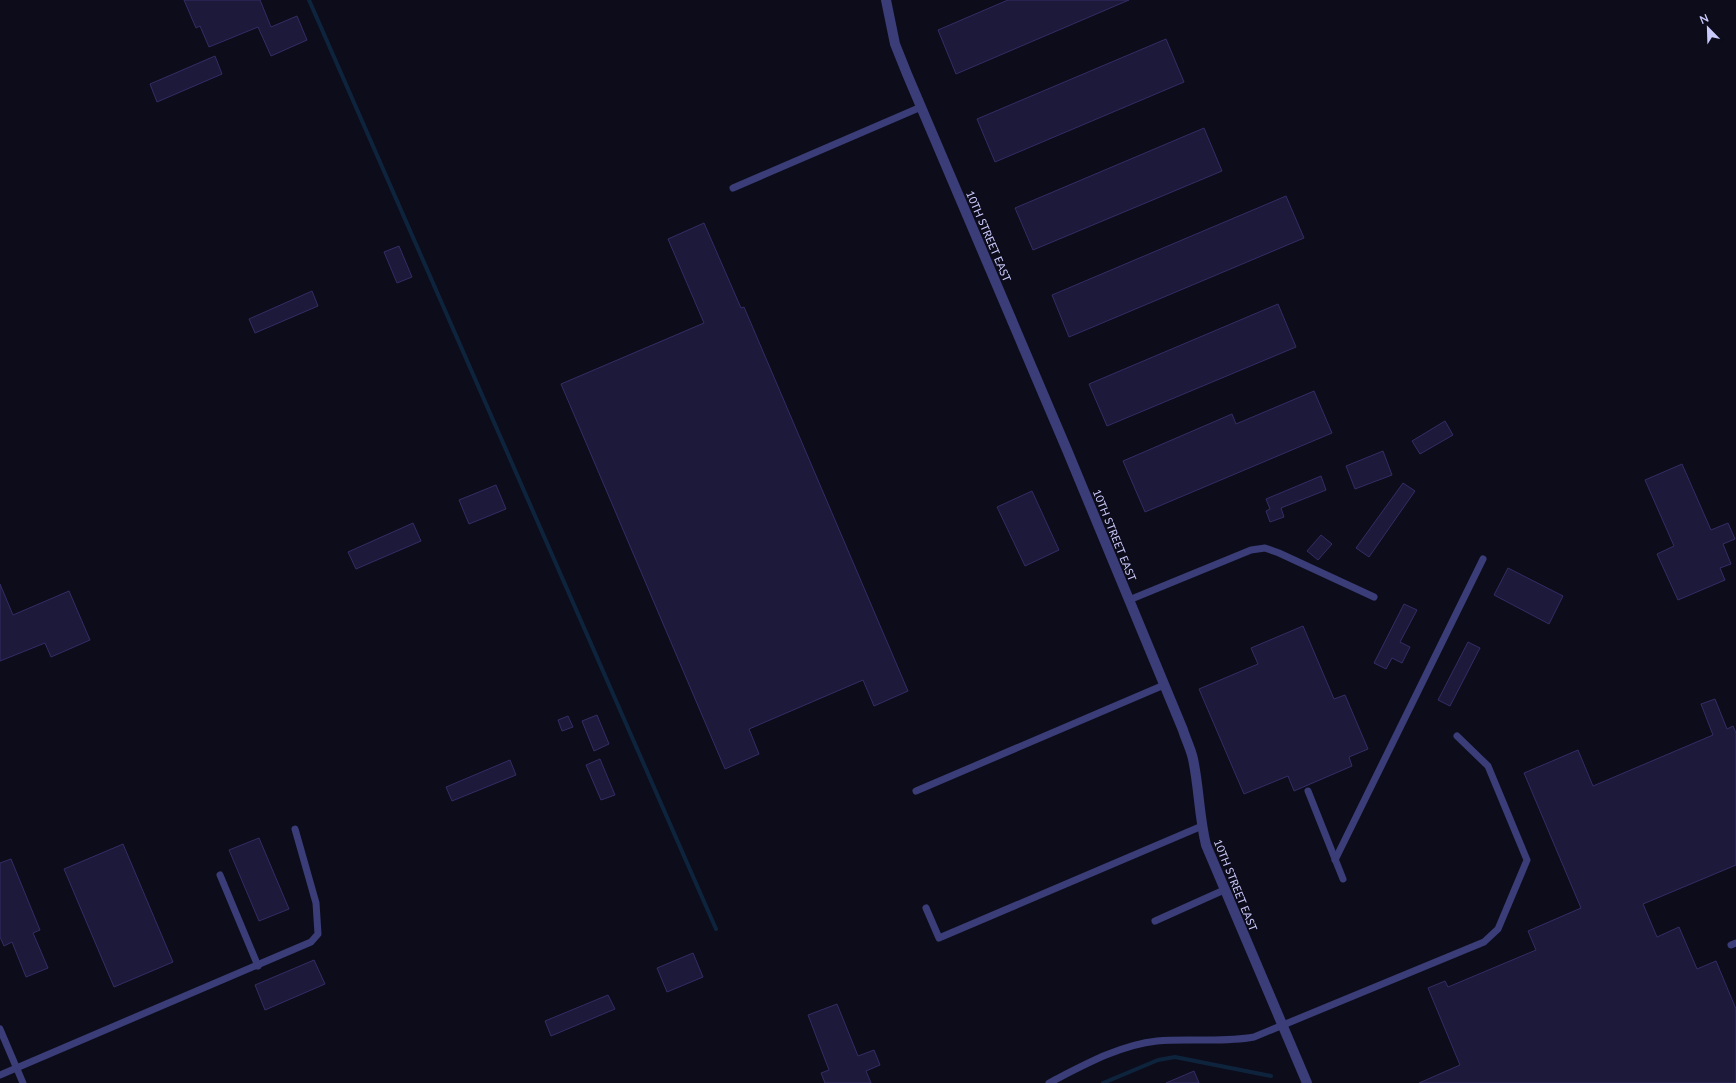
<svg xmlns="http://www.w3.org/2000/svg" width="1736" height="1083" font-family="Lato,sans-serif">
  <rect width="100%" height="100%" fill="#0d0c1b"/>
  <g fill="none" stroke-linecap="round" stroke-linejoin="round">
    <g stroke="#0e243d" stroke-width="4">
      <path d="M309,0L716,929"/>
      <path d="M1103,1083L1158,1060L1175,1057L1271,1076"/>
    </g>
  </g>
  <g fill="#1d193b" stroke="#332d65">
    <path d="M184,0H260L271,27L297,16L307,40L271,56L258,27L209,47L200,26L196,28Z"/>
    <path d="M1008,0H1129L956,74L938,30Z"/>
    <path d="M1166,39L1184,82L995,162L977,119Z"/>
    <path d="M215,56L222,74L157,102L150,84Z"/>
    <path d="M1204,128L1222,171L1033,250L1015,208Z"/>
    <path d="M1286,196L1304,238L1069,337L1052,295Z"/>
    <path d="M704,223L741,308L744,307L908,691L874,706L863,680L749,729L759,754L725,769L561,384L704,323L668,239Z"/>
    <path d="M399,246L412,277L397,283L384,252Z"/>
    <path d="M312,291L318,306L255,333L249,319Z"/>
    <path d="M1278,304L1296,347L1107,426L1089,384Z"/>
    <path d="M1314,391L1332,433L1145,512L1123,461L1232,414L1236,424Z"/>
    <path d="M1445,421L1453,435L1420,454L1412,441Z"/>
    <path d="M1383,451L1392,475L1355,489L1346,466Z"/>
    <path d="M1682,464L1711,530L1728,523L1735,539L1723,544L1731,564L1720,568L1725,580L1678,600L1657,554L1674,546L1645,480Z"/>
    <path d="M1321,476L1326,490L1281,508L1284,517L1270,522L1266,511L1270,509L1266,499Z"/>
    <path d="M1403,483L1415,491L1369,557L1356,548Z"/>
    <path d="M496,485L506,509L469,524L459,500Z"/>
    <path d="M1032,491L1059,550L1025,566L997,507Z"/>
    <path d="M413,523L421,541L356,569L348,552Z"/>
    <path d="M1321,535L1332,544L1318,560L1307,551Z"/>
    <path d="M1508,568L1563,596L1549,624L1494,595Z"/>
    <path d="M0,584L13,615L69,591L90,640L51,657L45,643L0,661Z"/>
    <path d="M1404,604L1417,610L1400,642L1410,647L1402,663L1392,658L1386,669L1374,663Z"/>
    <path d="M1303,626L1334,699L1345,695L1368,749L1349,757L1352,766L1294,791L1288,776L1244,794L1199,689L1258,664L1251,648Z"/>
    <path d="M1468,642L1480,648L1450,706L1438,700Z"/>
    <path d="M1715,699L1727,729L1733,726L1736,733V865L1643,904L1657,937L1679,927L1697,969L1716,961L1736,1009V1083H1419L1460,1065L1428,988L1445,981L1448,987L1536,950L1528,931L1581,908L1524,773L1578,750L1593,786L1713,735L1701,704Z"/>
    <path d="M597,715L609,744L594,751L582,721Z"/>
    <path d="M568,716L573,727L562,731L558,720Z"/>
    <path d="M600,759L615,795L601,800L586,765Z"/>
    <path d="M510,760L516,775L452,801L446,787Z"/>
    <path d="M259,838L289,909L259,921L229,850Z"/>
    <path d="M123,844L173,962L114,987L64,869Z"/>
    <path d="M11,859L40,930L33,933L48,968L26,977L12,942L4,946L0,937V863Z"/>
    <path d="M693,953L703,977L667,992L657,968Z"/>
    <path d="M314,960L325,984L265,1010L255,985Z"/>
    <path d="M608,995L615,1009L551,1036L545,1021Z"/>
    <path d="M837,1004L858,1056L874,1050L880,1065L866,1071L871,1083H825L821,1073L829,1070L808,1015Z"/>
    <path d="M1194,1071L1199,1083H1166Z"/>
  </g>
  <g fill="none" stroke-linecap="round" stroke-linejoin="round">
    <g stroke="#3a3d77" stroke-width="7">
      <path d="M733,188L921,107"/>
      <path d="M1129,600L1251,550L1265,548L1279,553L1374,597"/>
      <path d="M916,791L1164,685"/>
      <path d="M1308,791L1343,879"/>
      <path d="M1335,860L1483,559"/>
      <path d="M220,875L258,966"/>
      <path d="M926,908L939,938L1202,826"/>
      <path d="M1155,921L1224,890"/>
      <path d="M1731,945L1736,943"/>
      <path d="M0,1029L23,1083"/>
      <path d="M0,1075L311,942L318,934L316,903L295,829"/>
      <path d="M1049,1083C1082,1066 1119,1045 1157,1041C1190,1038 1222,1043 1254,1037L1484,942L1498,929L1527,860L1488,766L1457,736"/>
    </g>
    <path stroke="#3a3d77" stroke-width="10" d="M886,0L895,44L907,74L1067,450L1183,730C1186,740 1191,749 1193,759C1199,787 1199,816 1206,845L1307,1083"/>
  </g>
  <g text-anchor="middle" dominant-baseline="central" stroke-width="3" stroke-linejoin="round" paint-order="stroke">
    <g font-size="11" fill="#cbcafc" stroke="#0d0c1b">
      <text transform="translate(989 236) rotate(67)">10TH STREET EAST</text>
      <text transform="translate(1115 535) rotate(68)">10TH STREET EAST</text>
      <text transform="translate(1236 885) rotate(68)">10TH STREET EAST</text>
    </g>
  </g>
  <g transform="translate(1708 28) rotate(337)" stroke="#0d0c1b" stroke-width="3" paint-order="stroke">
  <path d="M0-3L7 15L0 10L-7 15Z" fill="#cbcafc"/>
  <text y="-6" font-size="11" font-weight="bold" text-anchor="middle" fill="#cbcafc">N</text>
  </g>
</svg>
